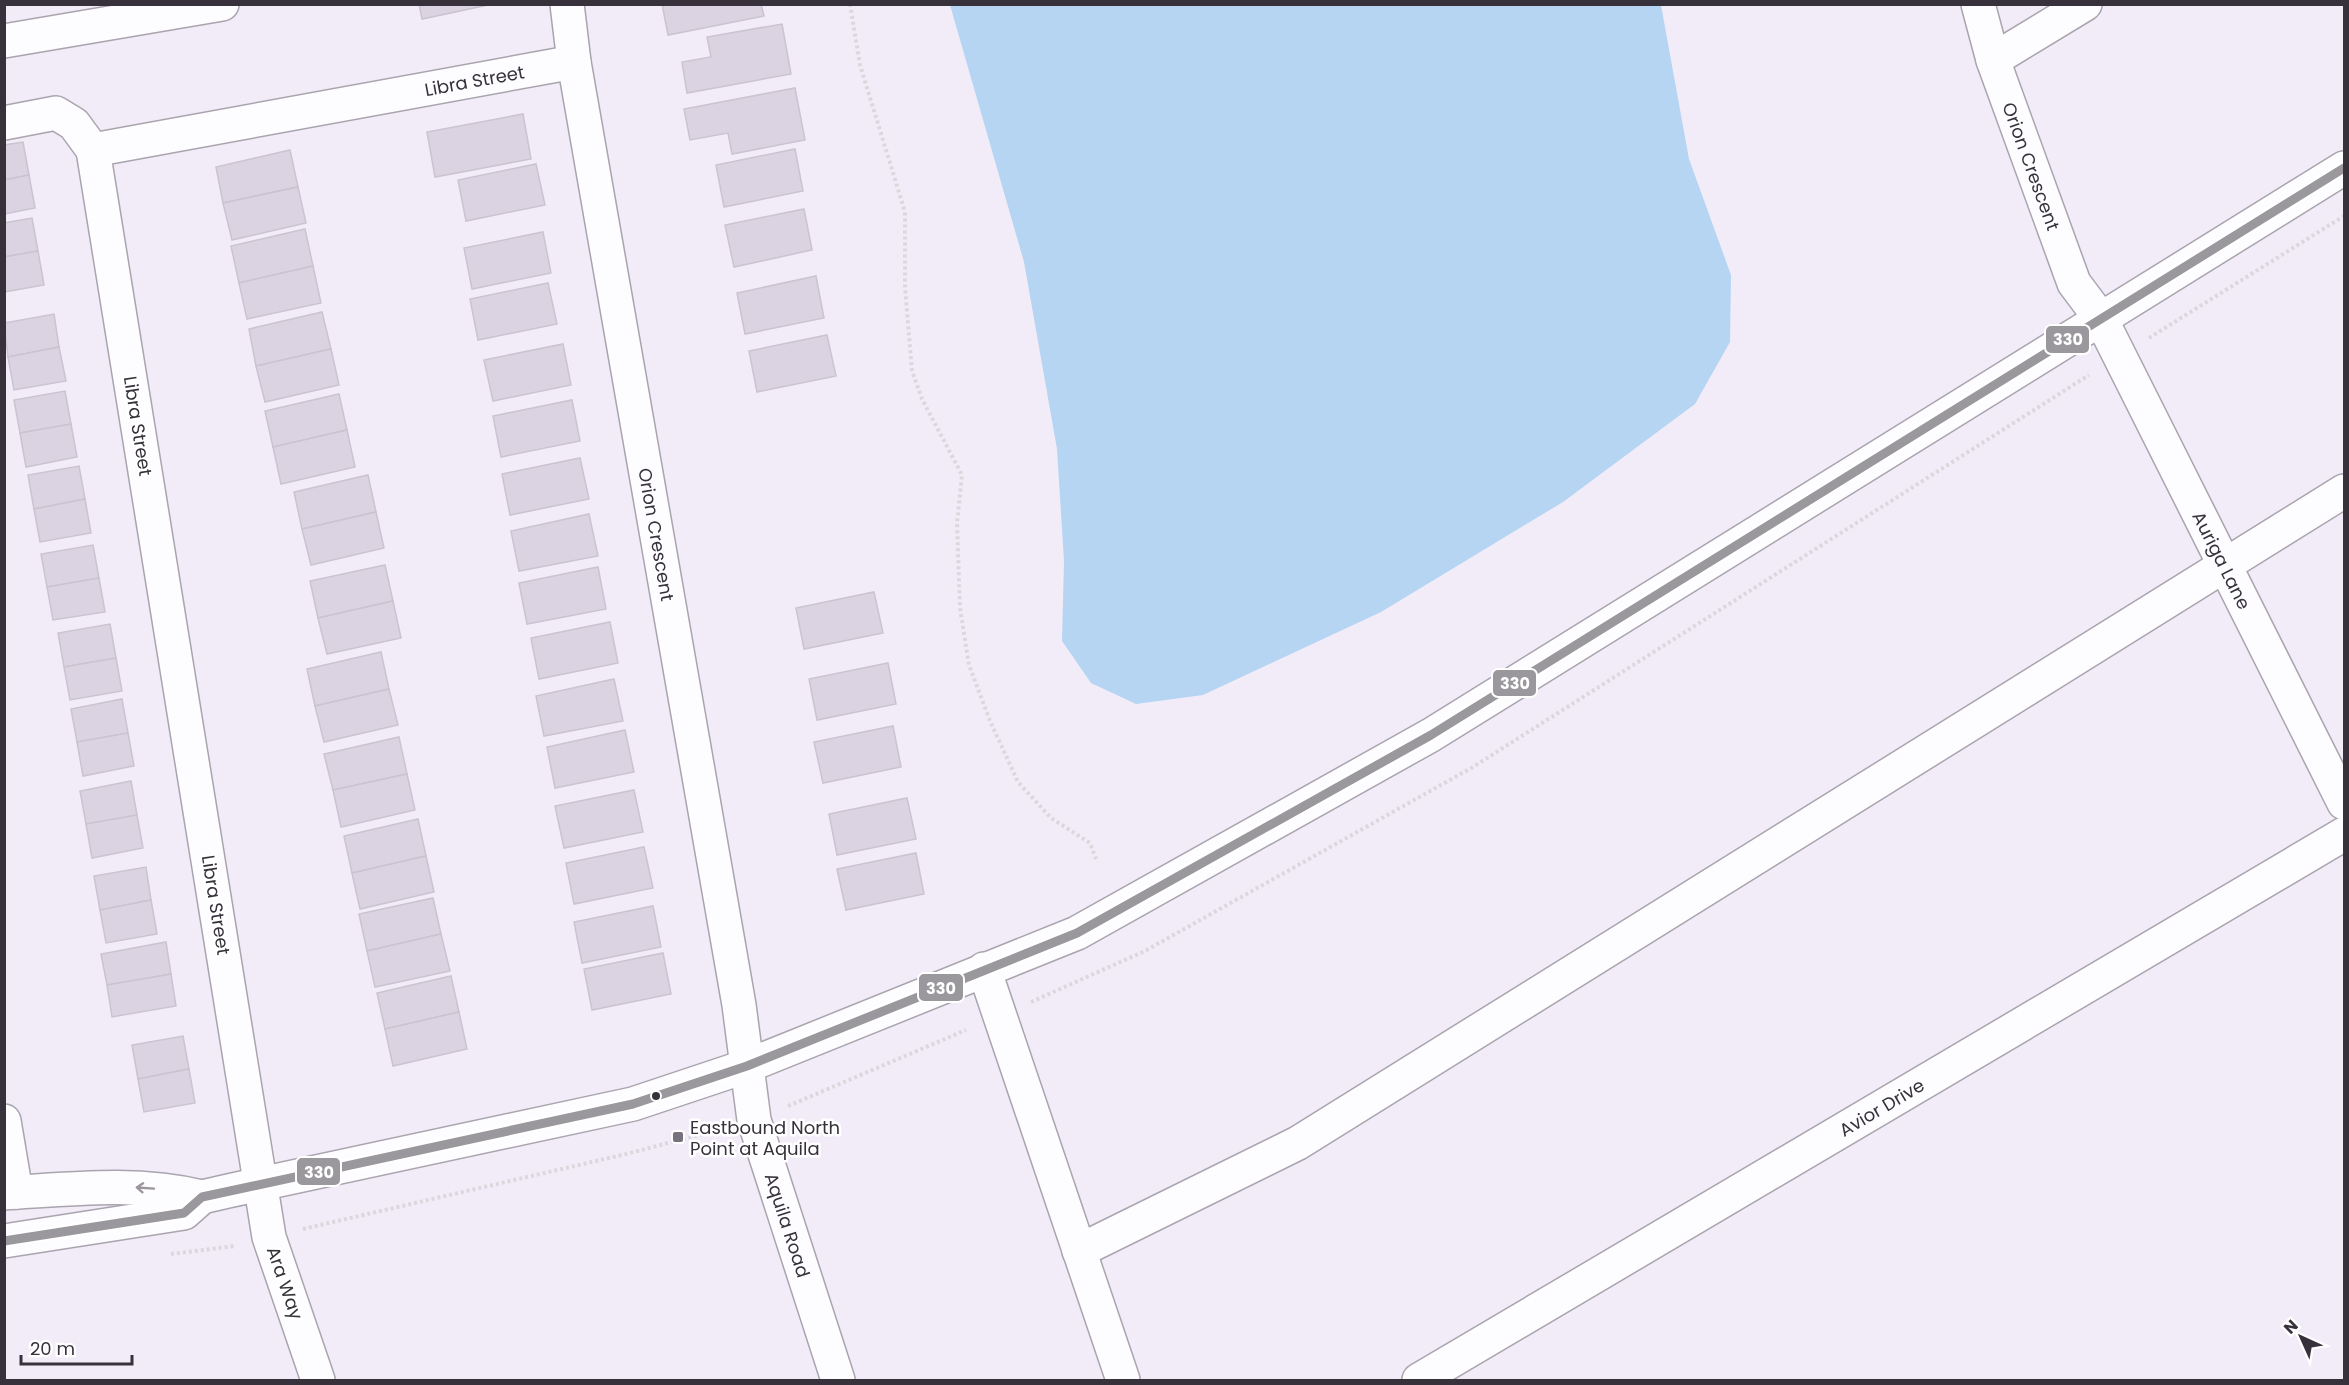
<svg xmlns="http://www.w3.org/2000/svg" width="2349" height="1385" font-family="Poppins,sans-serif">
  <rect width="100%" height="100%" fill="#f2ecf9"/>
  <path fill="#b5d5f3" d="M950,5H1661L1689,159L1731,275L1730,342L1695,404L1563,502L1381,612L1203,695L1136,704L1091,683L1062,641L1064,561L1057,449L1024,262Z"/>
  <g fill="#dbd3e2" stroke="#c9c4cf" stroke-width="1.5">
    <path d="M419,4H493L422,19Z"/>
    <path d="M662,4H761L764,16L668,35Z"/>
    <path d="M782,24L791,74L687,93L682,62L711,57L707,37Z"/>
    <path d="M795,88L805,140L732,154L728,133L690,140L684,109Z"/>
    <path d="M523,114L531,159L435,177L427,132Z"/>
    <path d="M23,142L29,175L4,180V145Z"/>
    <path d="M795,149L803,191L724,207L716,165Z"/>
    <path d="M290,150L298,187L223,203L216,167Z"/>
    <path d="M536,164L545,205L466,221L458,180Z"/>
    <path d="M29,175L35,208L4,214V180Z"/>
    <path d="M298,187L306,223L232,240L223,203Z"/>
    <path d="M804,209L812,250L734,267L725,225Z"/>
    <path d="M32,218L38,251L4,257V223Z"/>
    <path d="M305,229L313,266L239,283L231,246Z"/>
    <path d="M543,232L551,273L472,289L464,248Z"/>
    <path d="M38,251L44,285L4,292V257Z"/>
    <path d="M313,266L321,303L247,319L239,283Z"/>
    <path d="M816,276L824,318L745,334L737,293Z"/>
    <path d="M548,283L557,324L478,340L470,299Z"/>
    <path d="M322,312L331,349L256,366L249,329Z"/>
    <path d="M54,314L59,347L8,357L4,323Z"/>
    <path d="M827,335L836,376L757,392L749,351Z"/>
    <path d="M563,344L571,385L493,401L484,360Z"/>
    <path d="M59,347L66,381L14,390L8,357Z"/>
    <path d="M331,349L339,385L265,402L256,366Z"/>
    <path d="M65,391L71,424L20,433L14,400Z"/>
    <path d="M339,394L347,430L273,447L265,411Z"/>
    <path d="M572,400L580,441L501,457L493,416Z"/>
    <path d="M71,424L77,457L26,467L20,433Z"/>
    <path d="M347,430L355,467L281,484L273,447Z"/>
    <path d="M580,458L589,499L510,515L502,474Z"/>
    <path d="M79,466L85,499L34,509L28,475Z"/>
    <path d="M368,475L376,512L302,529L294,492Z"/>
    <path d="M85,499L91,533L40,542L34,509Z"/>
    <path d="M376,512L384,548L311,565L302,529Z"/>
    <path d="M589,514L598,556L519,571L511,531Z"/>
    <path d="M93,545L99,578L47,587L41,554Z"/>
    <path d="M385,565L393,601L318,618L310,581Z"/>
    <path d="M598,567L606,609L527,624L519,583Z"/>
    <path d="M99,578L105,612L53,620L47,587Z"/>
    <path d="M874,592L883,633L804,649L796,608Z"/>
    <path d="M393,601L401,638L327,654L318,618Z"/>
    <path d="M610,622L618,663L539,679L531,638Z"/>
    <path d="M110,624L116,658L64,667L58,633Z"/>
    <path d="M381,652L389,689L315,706L307,669Z"/>
    <path d="M116,658L122,691L70,700L64,667Z"/>
    <path d="M888,663L896,704L817,720L809,679Z"/>
    <path d="M614,679L623,721L544,736L536,696Z"/>
    <path d="M389,689L398,725L324,742L315,706Z"/>
    <path d="M122,699L128,733L77,742L71,709Z"/>
    <path d="M893,726L901,767L823,783L814,742Z"/>
    <path d="M625,730L634,772L555,788L547,747Z"/>
    <path d="M128,733L134,766L83,776L77,742Z"/>
    <path d="M399,737L407,774L333,790L324,754Z"/>
    <path d="M407,774L415,810L341,827L333,790Z"/>
    <path d="M131,781L137,815L86,824L80,791Z"/>
    <path d="M634,790L643,832L564,848L555,806Z"/>
    <path d="M907,798L916,839L837,855L829,814Z"/>
    <path d="M137,815L143,848L92,858L86,824Z"/>
    <path d="M418,819L426,856L352,873L344,836Z"/>
    <path d="M644,847L653,888L574,904L566,863Z"/>
    <path d="M916,853L924,894L846,910L837,869Z"/>
    <path d="M426,856L434,892L360,909L352,873Z"/>
    <path d="M146,867L151,900L100,910L94,876Z"/>
    <path d="M433,898L441,934L367,951L359,914Z"/>
    <path d="M151,900L157,934L106,943L100,910Z"/>
    <path d="M653,906L661,947L582,963L574,922Z"/>
    <path d="M441,934L450,971L375,987L367,951Z"/>
    <path d="M166,942L171,974L107,985L101,954Z"/>
    <path d="M663,953L671,994L592,1010L584,969Z"/>
    <path d="M171,974L176,1006L112,1017L107,985Z"/>
    <path d="M451,976L459,1012L385,1029L377,993Z"/>
    <path d="M459,1012L467,1049L393,1066L385,1029Z"/>
    <path d="M183,1036L189,1069L138,1079L132,1045Z"/>
    <path d="M189,1069L195,1103L144,1112L138,1079Z"/>
  </g>
  <g fill="none" stroke-linecap="round" stroke-linejoin="round">
    <defs>
      <g id="minor">
        <path id="s1" d="M567,4L574,62L739,1005L754,1120L838,1380"/>
        <path id="s2" d="M1978,4L1993,60L2074,283L2101,319L2344,803"/>
        <path d="M4,41L222,4"/>
        <path d="M1993,60L2085,4"/>
        <path d="M4,123L56,113L74,124L93,150"/>
        <path d="M984,969L1123,1380"/>
        <path d="M4,1121L16,1192"/>
        <path d="M4,1193C71,1189 137,1181 202,1197"/>
        <path d="M4,1241L184,1213L202,1197L228,1191L633,1104L747,1066L1077,933L1431,735L2344,168"/>
        <path d="M1079,1251L1298,1143L2344,491"/>
        <path id="s3" d="M318,1380L269,1237L93,150L574,62"/>
        <path id="s4" d="M1419,1380L2344,834"/>
      </g>
    </defs>
    <use href="#minor" stroke="#a9a4ae" stroke-width="36"/>
    <g stroke="#dad8dd" stroke-width="4" stroke-dasharray="3 3" stroke-linecap="butt">
      <path d="M850,4L860,65L905,212V287L912,371L922,399L962,475L957,523L960,608L969,665L990,721L1018,782L1051,818L1090,843L1096,859"/>
      <path d="M2149,338L2344,216"/>
      <path d="M1031,1002L1145,951L1473,767L2089,375"/>
      <path d="M788,1106L966,1030"/>
      <path d="M303,1229L622,1155L722,1129"/>
      <path d="M171,1254L235,1246"/>
    </g>
    <use href="#minor" stroke="#fdfcfe" stroke-width="33"/>
    <defs>
      <path id="bus-1" d="M4,1241L184,1213L202,1197L633,1104L747,1066L1077,933L1431,735L2344,168"/>
    </defs>
    <use href="#bus-1" stroke="#fff" stroke-width="14"/>
    <use href="#bus-1" stroke="#9a989d" stroke-width="9"/>
  </g>
  <defs><path id="oneway-shaft" d="M-6 0H5M1.5-3L5.5 0L1.5 3" fill="none" stroke-width="1.6" stroke-linecap="round" stroke-linejoin="round" transform="scale(1.5)"/></defs>
  <use stroke="#9a969c" href="#oneway-shaft" transform="translate(145 1188) rotate(-176)"/>
  <circle fill="#36313b" stroke="#fff" stroke-width="2" cx="656" cy="1096" r="5"/>
  <rect fill="#78727e" stroke="#fff" stroke-width="2" x="672" y="1131" width="12" height="12" rx="3"/>
  <g text-anchor="middle" dominant-baseline="central" stroke-width="5" stroke-linejoin="round" paint-order="stroke">
    <g font-size="18" fill="#36313b" stroke="#fff">
      <text stroke="none"><textPath href="#s3" startOffset="1640">Libra Street</textPath></text>
      <text stroke="none"><textPath href="#s2" startOffset="171">Orion Crescent</textPath></text>
      <text transform="translate(138 426) rotate(81)">Libra Street</text>
      <text stroke="none"><textPath href="#s1" startOffset="538">Orion Crescent</textPath></text>
      <text stroke="none"><textPath href="#s2" startOffset="610">Auriga Lane</textPath></text>
      <text transform="translate(216 905) rotate(81)">Libra Street</text>
      <text stroke="none"><textPath href="#s4" startOffset="537">Avior Drive</textPath></text>
      <text stroke="none"><textPath href="#s1" startOffset="1242">Aquila Road</textPath></text>
      <text transform="translate(285 1283) rotate(71)">Ara Way</text>
    </g>
    <g font-size="18" fill="#36313b" stroke="#fff" text-anchor="start">
      <text x="690" y="1127">Eastbound North<tspan x="690" dy="21">Point at Aquila</tspan></text>
    </g>
  </g>
  <g stroke="#fff" stroke-width="2">
    <rect x="2045" y="325" width="45" height="29" rx="6" fill="#9a989d"/>
    <rect x="1492" y="669" width="45" height="28" rx="6" fill="#9a989d"/>
    <rect x="918" y="973" width="46" height="29" rx="6" fill="#9a989d"/>
    <rect x="296" y="1157" width="45" height="29" rx="6" fill="#9a989d"/>
  </g>
  <g font-size="16" text-anchor="middle" font-weight="bold" fill="#fff">
    <text x="2068" y="345">330</text>
    <text x="1515" y="689">330</text>
    <text x="941" y="994">330</text>
    <text x="319" y="1178">330</text>
  </g>
  <rect width="2349" height="1385" fill="none" stroke="#36313b" stroke-width="12"/>
  <g transform="translate(2301 1337) rotate(315)" stroke="#ffffff" stroke-width="4.5" paint-order="stroke">
  <path d="M0-4.5L10 22L0 15L-10 22Z" fill="#36313b"/>
  <text y="-9" font-size="16" font-weight="bold" text-anchor="middle" fill="#36313b">N</text>
  </g>
  <path d="M21 1355v9h111v-9" fill="none" stroke="#36313b" stroke-width="3"/>
  <text x="30" y="1355" font-size="18" fill="#36313b" stroke="#ffffff" stroke-width="4.5" paint-order="stroke">20 m</text>
</svg>
